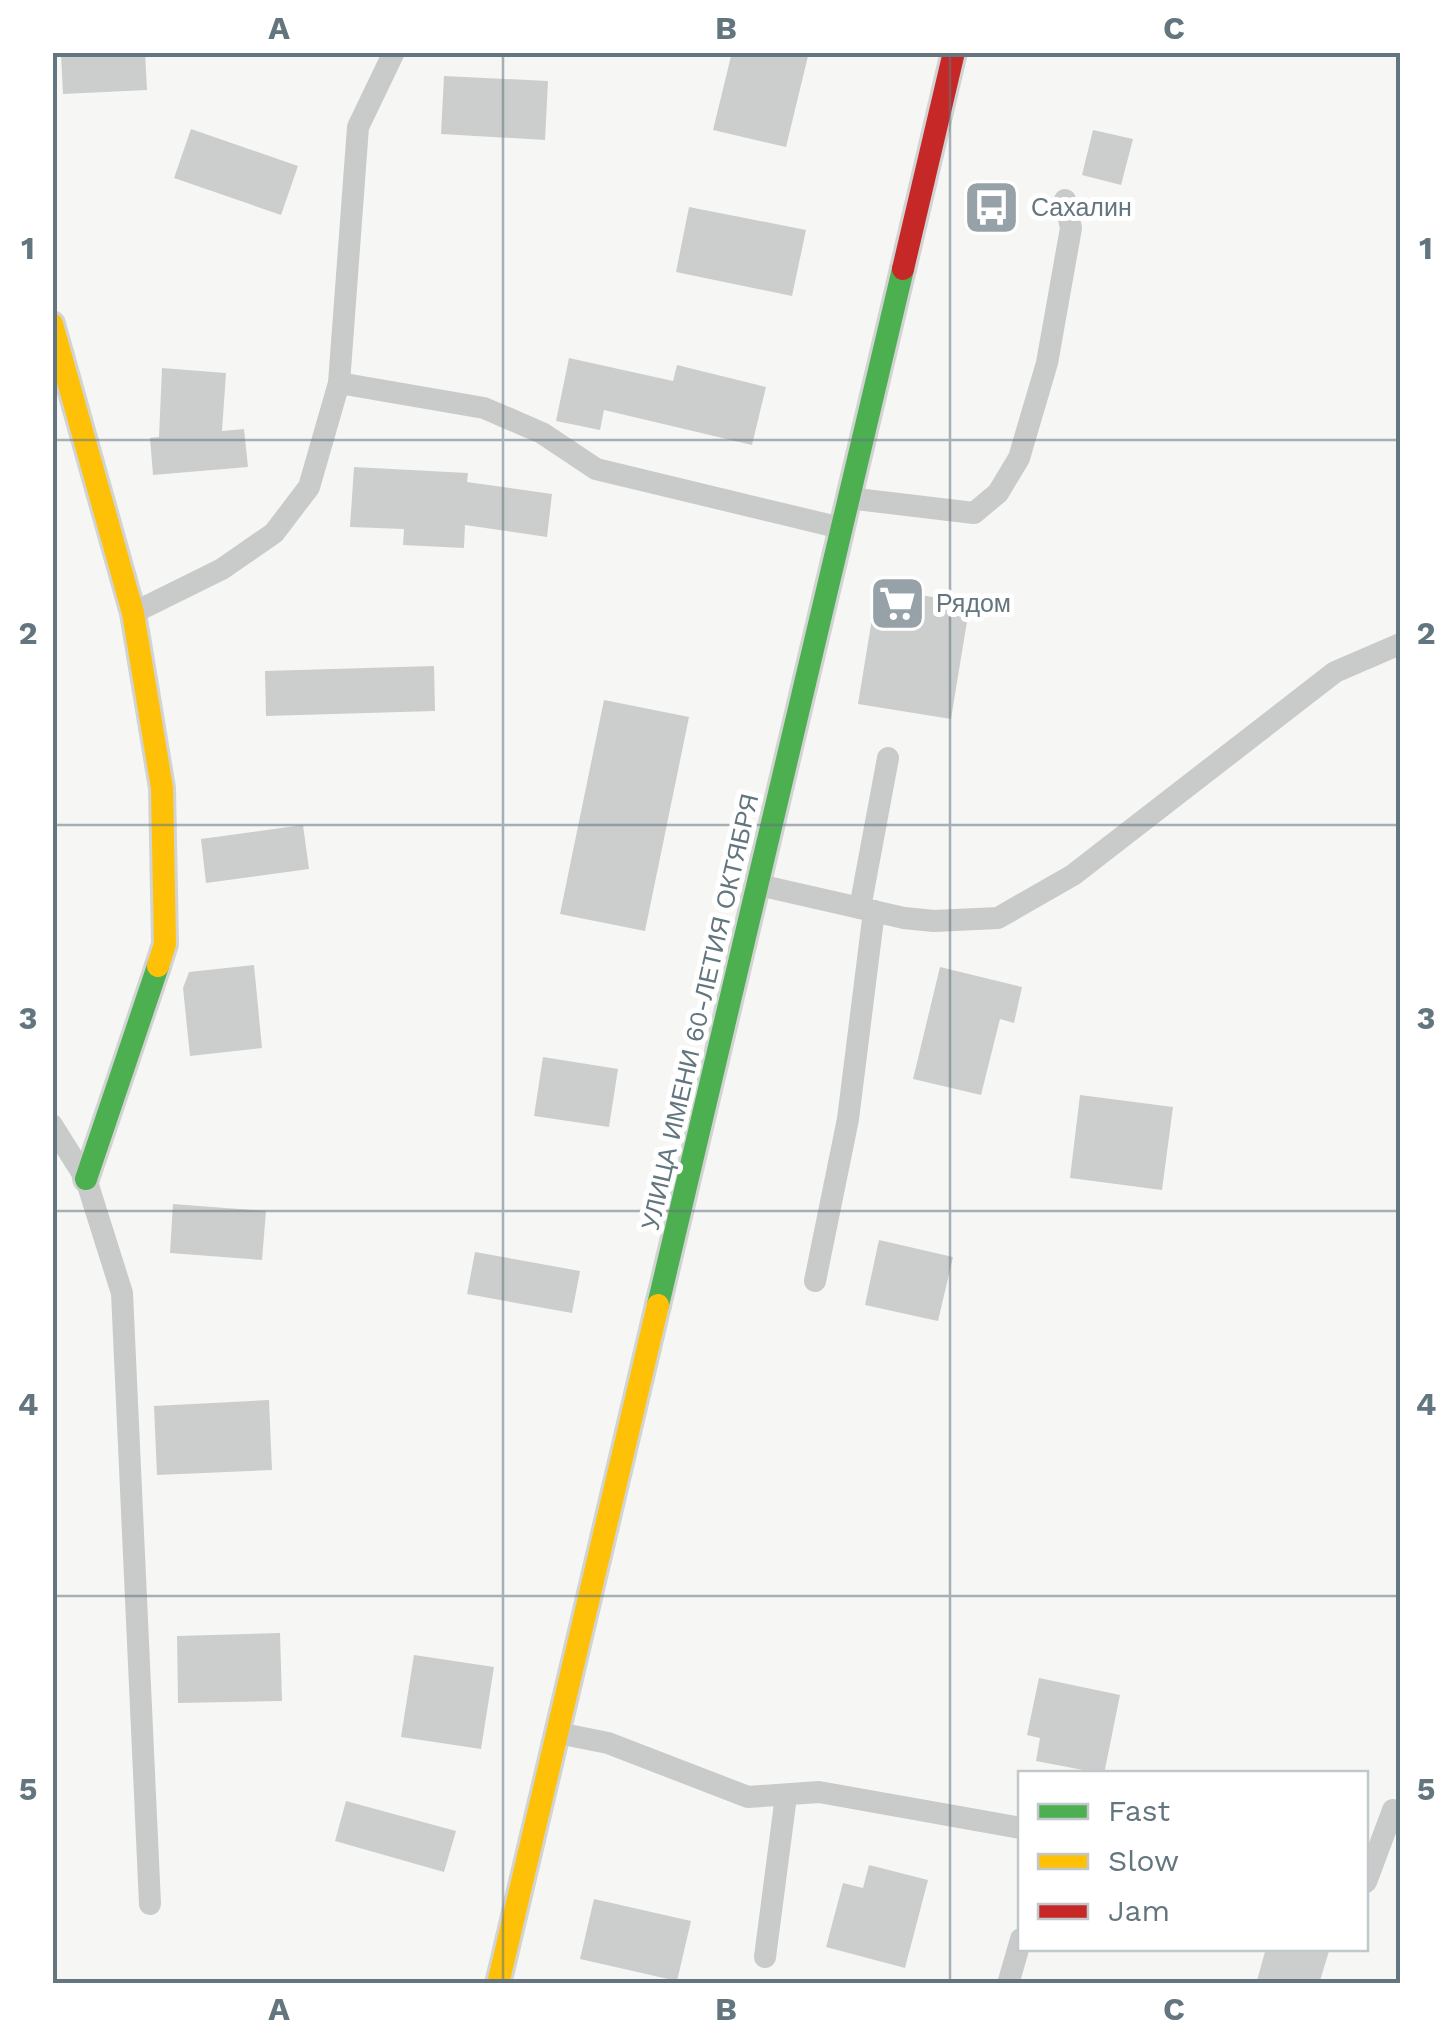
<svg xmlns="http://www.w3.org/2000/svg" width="1453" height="2036" font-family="'Work Sans',sans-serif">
  <rect width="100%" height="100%" fill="#f6f6f5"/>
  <g fill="#cccece">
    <path d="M98,52H145L147,90L63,94L61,54Z"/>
    <path d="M732,52H809L786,147L713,130Z"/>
    <path d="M444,76L548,81L545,140L441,134Z"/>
    <path d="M191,129L298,166L281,215L174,178Z"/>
    <path d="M1093,130L1133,139L1121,185L1082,175Z"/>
    <path d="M689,207L806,230L792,296L676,272Z"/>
    <path d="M569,358L673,381L677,365L766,387L752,445L604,410L600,430L556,421Z"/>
    <path d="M162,368L226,373L222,431L244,429L248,467L153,475L150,438L159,437Z"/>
    <path d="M354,467L468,473L467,482L552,494L547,537L465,525L464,548L403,545L404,529L350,527Z"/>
    <path d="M877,588L970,603L951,719L858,704Z"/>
    <path d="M434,666L435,711L266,716L265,671Z"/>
    <path d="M604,700L689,717L645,931L560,914Z"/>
    <path d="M303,825L309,869L206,883L201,839Z"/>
    <path d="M254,965L262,1048L190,1056L183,988L189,972Z"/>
    <path d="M940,967L1022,987L1014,1023L1000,1019L981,1095L913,1079Z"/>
    <path d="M543,1057L618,1069L609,1127L534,1116Z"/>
    <path d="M1080,1095L1173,1107L1162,1190L1070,1178Z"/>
    <path d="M173,1204L266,1211L262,1260L170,1253Z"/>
    <path d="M879,1240L953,1257L938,1321L865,1305Z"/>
    <path d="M475,1252L580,1271L572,1313L467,1294Z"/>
    <path d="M269,1400L272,1470L157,1475L154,1406Z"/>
    <path d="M280,1633L282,1701L178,1703L177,1636Z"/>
    <path d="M414,1655L494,1667L481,1749L401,1737Z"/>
    <path d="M1039,1678L1120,1695L1104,1774L1036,1761L1040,1738L1027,1735Z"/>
    <path d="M346,1801L456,1831L444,1872L335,1841Z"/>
    <path d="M869,1865L928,1880L905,1968L826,1947L843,1883L863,1888Z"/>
    <path d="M594,1899L691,1921L677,1981L580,1959Z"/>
    <path d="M1266,1948H1330L1319,1984H1256Z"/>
  </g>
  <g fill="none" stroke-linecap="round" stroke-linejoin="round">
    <defs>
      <g id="fast">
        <path d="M86,1179L158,966"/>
        <path d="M658,1305L903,269"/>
      </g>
      <g id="slow">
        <path d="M52,324L133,613L162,788L165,944L158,966"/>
        <path d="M498,1984L658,1305"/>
      </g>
      <path id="jam" d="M903,269L954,52"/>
    </defs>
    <use href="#fast" stroke="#d2d3d3" stroke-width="28"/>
    <use href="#slow" stroke="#d2d3d3" stroke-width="28"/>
    <use href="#jam" stroke="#d2d3d3" stroke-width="28"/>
    <g stroke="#c9caca" stroke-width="22">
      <path d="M339,383L484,408L542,433L596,469L841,528"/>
      <path d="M848,498L974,513L998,493L1019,458L1047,363L1071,228L1065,200"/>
      <path d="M133,613L222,569L274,533L309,487L339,383L358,127L394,52"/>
      <path d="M759,885L904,918L934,921L998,918L1073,875L1335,672L1400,644"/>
      <path d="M860,908L888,758"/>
      <path d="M52,1125L86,1179L122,1293L150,1904"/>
      <path d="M815,1281L848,1119L874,911"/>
      <path d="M558,1733L608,1743L748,1797L819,1792L1021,1828"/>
      <path d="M1366,1882L1393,1810"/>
      <path d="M765,1957L786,1796"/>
      <path d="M1008,1984L1021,1939"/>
    </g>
    <use href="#fast" stroke="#4caf50" stroke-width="22"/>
    <use href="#slow" stroke="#ffc107" stroke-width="22"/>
    <use href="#jam" stroke="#c62828" stroke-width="22"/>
  </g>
  <path fill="none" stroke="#63757e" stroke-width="2.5" stroke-opacity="0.55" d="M503,52V1984M950,52V1984M52,440H1400M52,825H1400M52,1211H1400M52,1596H1400"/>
  <defs>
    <symbol id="bus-square" viewBox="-11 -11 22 22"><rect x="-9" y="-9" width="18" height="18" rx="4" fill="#96a2a8" stroke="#fff"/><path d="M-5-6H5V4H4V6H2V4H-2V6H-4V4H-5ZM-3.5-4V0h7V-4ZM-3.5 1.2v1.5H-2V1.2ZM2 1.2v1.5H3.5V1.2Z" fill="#fff"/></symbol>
    <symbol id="supermarket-square" viewBox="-11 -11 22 22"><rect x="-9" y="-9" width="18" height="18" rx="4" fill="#96a2a8" stroke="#fff"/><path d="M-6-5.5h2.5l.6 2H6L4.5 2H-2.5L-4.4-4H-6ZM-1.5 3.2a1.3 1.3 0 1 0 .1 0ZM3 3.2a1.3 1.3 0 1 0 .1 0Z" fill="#fff"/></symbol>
  </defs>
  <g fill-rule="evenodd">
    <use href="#bus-square" x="960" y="176" width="63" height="63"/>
    <use href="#supermarket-square" x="866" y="572" width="63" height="63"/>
  </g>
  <g text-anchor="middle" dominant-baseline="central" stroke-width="10" stroke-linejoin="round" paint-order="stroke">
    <g font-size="25" fill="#63757e" stroke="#fff" text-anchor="start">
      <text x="1031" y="207">Сахалин</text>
      <text x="936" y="603">Рядом</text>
    </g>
    <g font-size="25" fill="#63757e" stroke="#fff">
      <text transform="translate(700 1012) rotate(-77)">УЛИЦА ИМЕНИ 60-ЛЕТИЯ ОКТЯБРЯ</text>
    </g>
  </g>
  <rect width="1453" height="2036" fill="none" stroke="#ffffff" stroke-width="110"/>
  <rect x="1018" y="1771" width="350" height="180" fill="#ffffff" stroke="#c1c8cb" stroke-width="2.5"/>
  <rect x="1038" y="1804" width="50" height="15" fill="#4caf50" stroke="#c1c8cb" stroke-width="2.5"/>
  <text x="1108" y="1821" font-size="30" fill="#63757e">Fast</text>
  <rect x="1038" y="1854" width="50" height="15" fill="#ffc107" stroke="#c1c8cb" stroke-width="2.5"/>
  <text x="1108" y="1871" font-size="30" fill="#63757e">Slow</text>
  <rect x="1038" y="1904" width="50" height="15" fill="#c62828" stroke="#c1c8cb" stroke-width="2.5"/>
  <text x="1108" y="1921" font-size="30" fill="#63757e">Jam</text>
  <rect x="55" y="55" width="1343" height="1926" fill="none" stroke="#63757e" stroke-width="4"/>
  <g font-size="32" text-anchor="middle" font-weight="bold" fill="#63757e">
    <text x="279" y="39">A</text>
    <text x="726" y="39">B</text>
    <text x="1174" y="39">C</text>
    <text x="28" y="259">1</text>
    <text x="1426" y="259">1</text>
    <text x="28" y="644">2</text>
    <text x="1426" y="644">2</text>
    <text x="28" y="1029">3</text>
    <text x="1426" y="1029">3</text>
    <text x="28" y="1415">4</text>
    <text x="1426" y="1415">4</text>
    <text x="28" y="1800">5</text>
    <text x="1426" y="1800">5</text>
    <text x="279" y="2020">A</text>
    <text x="726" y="2020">B</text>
    <text x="1174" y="2020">C</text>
  </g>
</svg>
